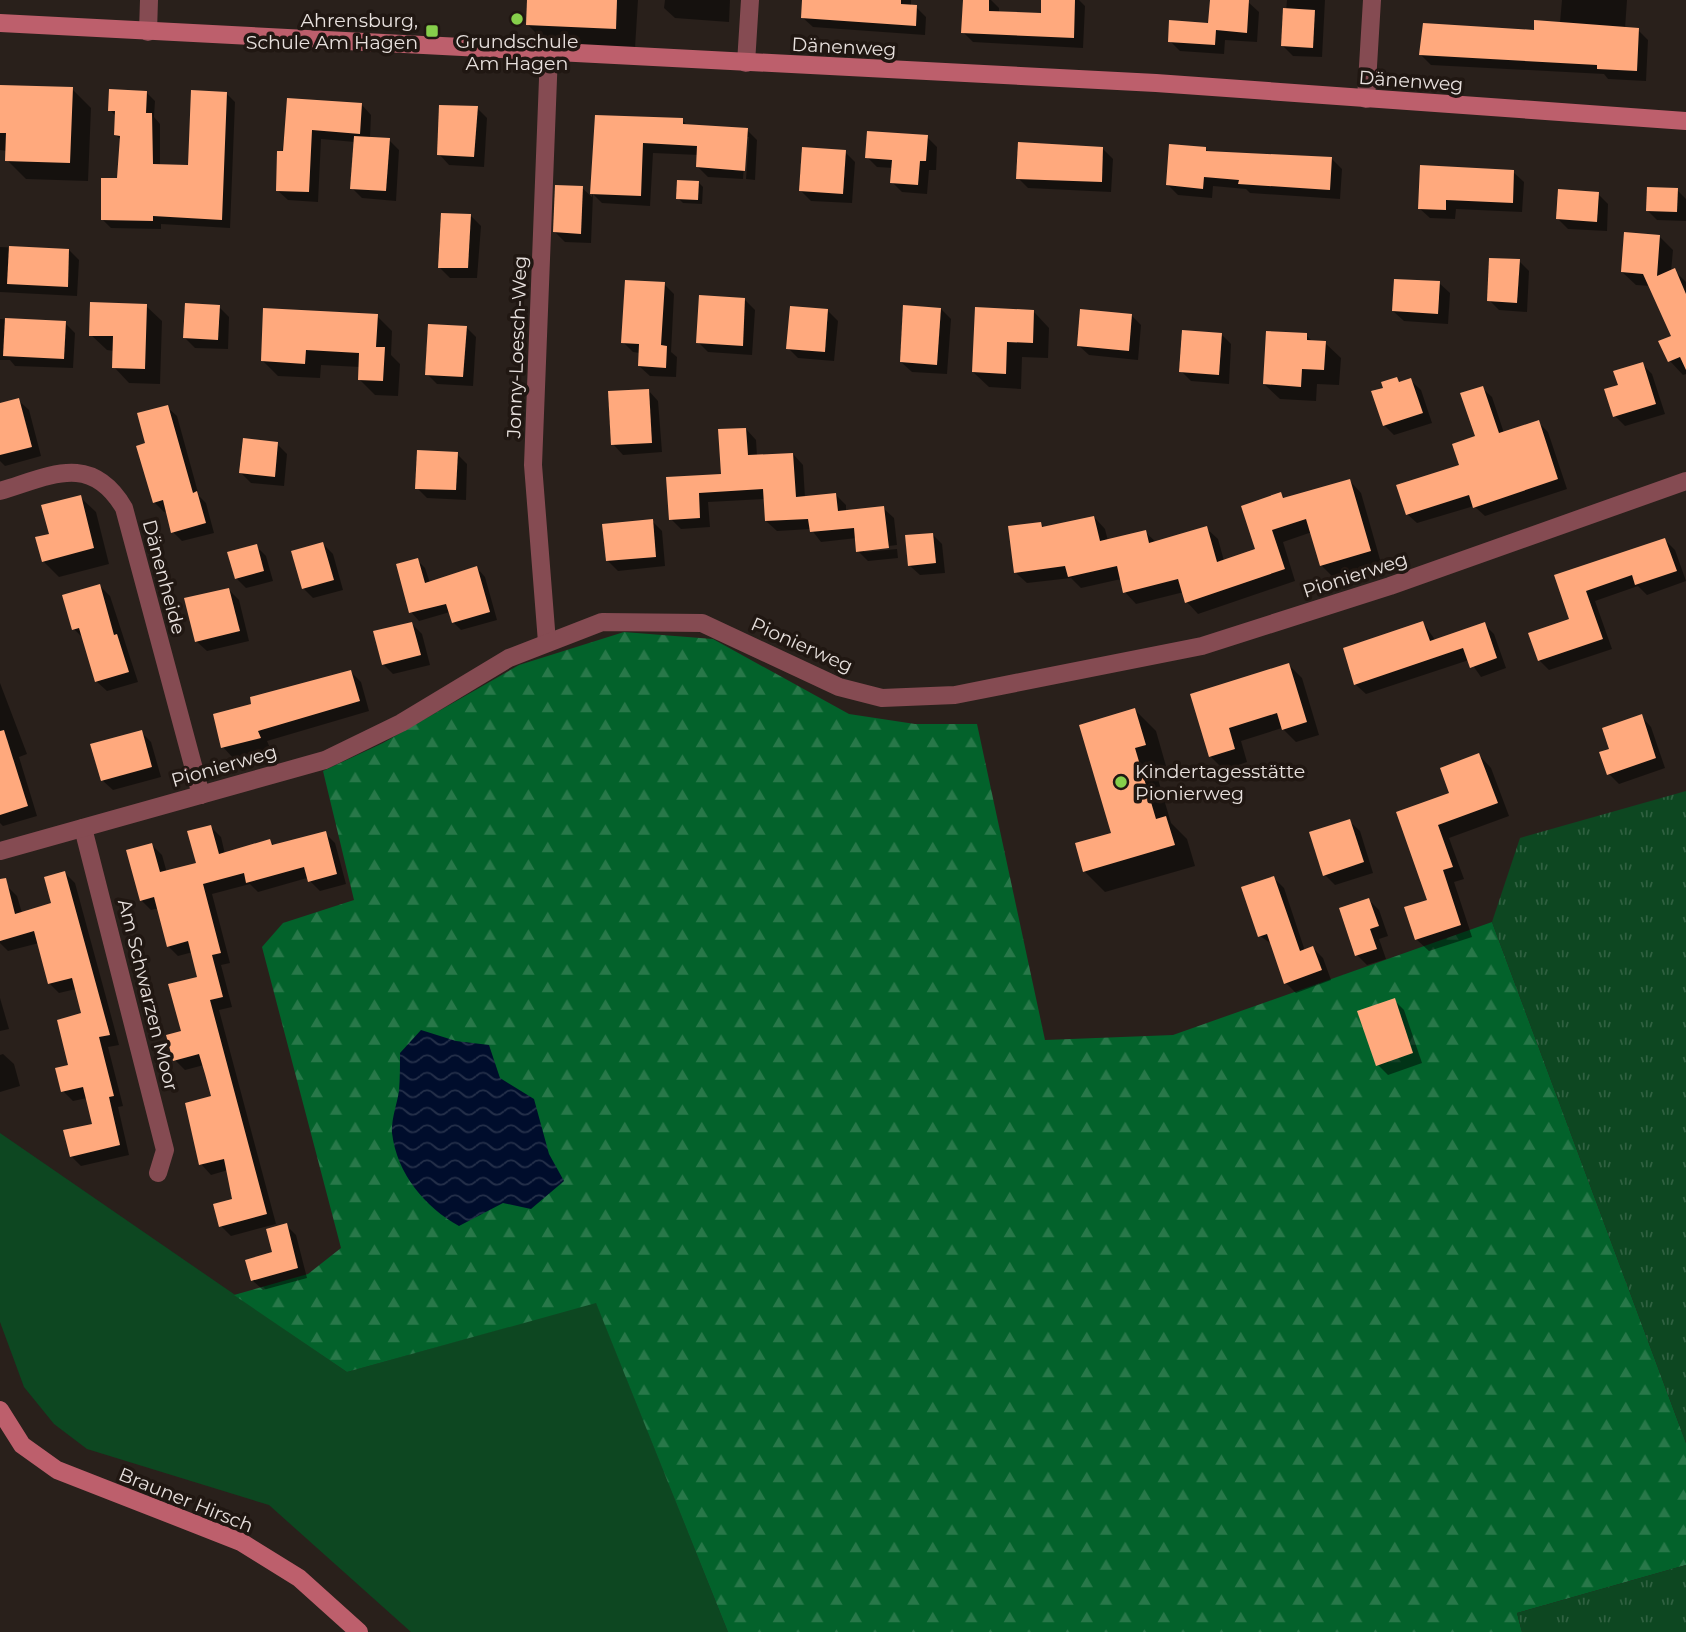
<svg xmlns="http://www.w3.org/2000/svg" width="1686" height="1632" font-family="Montserrat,sans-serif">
  <defs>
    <pattern id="forest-firs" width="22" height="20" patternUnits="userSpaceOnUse" patternTransform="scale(1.75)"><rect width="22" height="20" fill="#03622b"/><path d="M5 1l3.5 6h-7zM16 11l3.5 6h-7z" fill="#287849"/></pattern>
    <pattern id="park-tufts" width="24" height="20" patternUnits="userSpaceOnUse" patternTransform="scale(1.75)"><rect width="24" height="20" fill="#0d4721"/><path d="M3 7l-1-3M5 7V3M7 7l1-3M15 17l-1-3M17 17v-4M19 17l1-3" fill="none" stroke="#306141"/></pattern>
    <pattern id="water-waves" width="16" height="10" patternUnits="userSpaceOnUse" patternTransform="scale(1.75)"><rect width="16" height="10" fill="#000d2c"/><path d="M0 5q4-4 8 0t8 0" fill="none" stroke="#25304a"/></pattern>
  </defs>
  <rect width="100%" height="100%" fill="#29201b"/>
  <path fill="#0d4721" d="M0,1133L347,1372L596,1302L728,1632H411L269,1505L87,1449L54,1424L24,1387L0,1322Z"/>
  <path fill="url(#forest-firs)" d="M624,632L713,639L849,714L915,724H977L1045,1040L1173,1035L1492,922L1686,1443V1565L1517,1613L1522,1632H728L596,1303L347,1372L234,1295L308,1274L341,1248L262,947L283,923L354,900L323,771L383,743L519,665Z"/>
  <g fill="url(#park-tufts)">
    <path d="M1686,791V1443L1492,922L1520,838Z"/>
    <path d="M1686,1565V1632H1522L1517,1613Z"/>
  </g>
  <path fill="url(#water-waves)" d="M421,1030L456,1041L489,1045L500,1078L534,1099L549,1154L564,1181L531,1209L503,1203L459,1226C425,1207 397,1174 392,1133C391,1120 397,1104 399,1091C400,1078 400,1065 400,1053Z"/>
  <g fill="#0007">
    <path d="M529,0H638L635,48L547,44L527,24Z"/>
    <path d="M665,0H730L729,22L675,18L664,8Z"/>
    <path d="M803,0H911V7H916L926,17L925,35L813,27L802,17Z"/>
    <path d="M964,0H991L999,8V13L1042,15L1043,0H1079L1085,6L1083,48L973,42L963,32Z"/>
    <path d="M1211,0L1248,2L1259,12L1257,42L1225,40L1224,54L1180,51L1170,41L1210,24Z"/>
    <path d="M1287,0H1325L1322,57L1293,56L1283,46Z"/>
    <path d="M1562,0H1627L1625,29L1638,30L1648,40L1646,81L1608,79L1604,74L1431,65L1421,55L1535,32L1560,23Z"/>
    <path d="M0,87L72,89L91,108L88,181L26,179L7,160V151L0,150Z"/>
    <path d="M146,92L155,101L154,117L160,124V166L190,167L226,93L235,102L230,228L161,224V229L111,228L102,219L119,180L121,140L116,135L117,117L110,110Z"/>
    <path d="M289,100L361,104L371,115L370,138L389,140L399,150L396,201L362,198L352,188L355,142L321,139L318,202L288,200L277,190Z"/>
    <path d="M477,108L487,118L484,167L449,165L439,154Z"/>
    <path d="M597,117L682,120L688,126L747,130L757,140L755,180L746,179L749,137H746L743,179L708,177L698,167L699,155L653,153L650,206L602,203L593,194L591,243L565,242L555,232L582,188L592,197Z"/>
    <path d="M927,137L937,147L936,170H929L927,194L902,192L892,182L893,168L877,167L867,157Z"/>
    <path d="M1103,149L1113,159L1111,192L1028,188L1018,178Z"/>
    <path d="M1205,149L1210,153L1332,159L1342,169L1340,199L1250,193L1246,189L1213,186L1212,198L1178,195L1168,185Z"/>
    <path d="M845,152L855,162L852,203L811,201L801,191Z"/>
    <path d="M1513,172L1524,182L1522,212L1456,209L1455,219L1430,218L1419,208Z"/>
    <path d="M699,183L703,187L702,204L683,203L678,198Z"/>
    <path d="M1677,190L1686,199V221L1657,220L1647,210Z"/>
    <path d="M1598,194L1608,204L1607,231L1568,229L1558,219Z"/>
    <path d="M471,216L481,226L477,278H450L440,268Z"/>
    <path d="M1659,236L1673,250L1671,272L1674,270L1686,282V374L1683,375L1670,361L1661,342L1673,336L1651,286L1636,285L1622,272Z"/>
    <path d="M0,247L69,250L79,260L77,296L0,292Z"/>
    <path d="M1519,261L1529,271L1527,312L1499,310L1489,300Z"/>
    <path d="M1439,283L1450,293L1448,324L1404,321L1393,311Z"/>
    <path d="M664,284L674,294L671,352L677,357L676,377L650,376L639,366L640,353L633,352L623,342Z"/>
    <path d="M745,300L755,310L752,355L708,352L698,342Z"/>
    <path d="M146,306L162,321L160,384L129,383L114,367V351L107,350L91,335Z"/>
    <path d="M219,307L229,317L228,349L195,348L185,338Z"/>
    <path d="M941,309L951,319L947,374L912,372L901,362Z"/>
    <path d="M828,311L838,321L834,361L798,358L788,348Z"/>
    <path d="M1034,312L1049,328L1048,358L1022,357L1021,389L989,387L973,372Z"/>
    <path d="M1131,315L1141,325L1138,360L1089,355L1078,345Z"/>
    <path d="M377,316L392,331L391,355L400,364L398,396L375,395L359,379L360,367L321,365L320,378L278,376L263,361Z"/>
    <path d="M0,319L65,323L75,333L73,368L15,366L10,360H0Z"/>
    <path d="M466,327L476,337L473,386L437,384L427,374Z"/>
    <path d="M1221,334L1231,344L1229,384L1191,381L1181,371Z"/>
    <path d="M1306,335L1313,342L1325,343L1341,358L1339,385L1317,384L1316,401L1280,399L1264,384Z"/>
    <path d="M1642,364L1652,374L1665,414L1625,426L1615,416L1620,386Z"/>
    <path d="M1397,379L1401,383L1410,380L1421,390L1432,423L1394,435L1384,425L1385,389Z"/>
    <path d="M1482,388L1492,397L1504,433L1538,422L1548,432L1567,489L1485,516L1474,506L1417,523L1407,514L1462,466L1478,437Z"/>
    <path d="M648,390L658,401L662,452L623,455L613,444Z"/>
    <path d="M18,400L29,410L41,456L5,466L0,461V405Z"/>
    <path d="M167,407L177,416L199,496L206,503L214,533L182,541L173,532L167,511L164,512L154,502L147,445Z"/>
    <path d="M746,429L756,440L757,456L793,454L803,465L805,498L836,495L846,505V512L883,508L894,518L897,545L864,549V552L897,549L898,558L868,561L858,551L857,538L821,542L811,529L777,531L766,521L765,499L708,502L710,527L681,529L671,519L668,479L723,475Z"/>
    <path d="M277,444L287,454L284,486L251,483L241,473Z"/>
    <path d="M457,454L467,464L466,500L427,498L417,488Z"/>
    <path d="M1350,481L1361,493L1381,563L1333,577L1321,565L1312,532L1283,542L1295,581L1198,614L1187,602L1184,592L1136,604L1125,592L1121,579L1081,588L1071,578L1027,583L1015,572L1041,524L1045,528L1094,517L1105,529L1108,541L1145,532L1156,542L1206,528L1218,539L1224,561L1257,550L1281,494L1286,499Z"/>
    <path d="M80,497L96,512L109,564L59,577L43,561L51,535Z"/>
    <path d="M652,521L662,531L665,566L618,571L608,561Z"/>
    <path d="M932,534L942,544L945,573L920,575L909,565Z"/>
    <path d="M1665,540L1675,550L1686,581L1647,595L1638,586L1595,601L1612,649L1549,670L1539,660L1571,620L1556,576Z"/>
    <path d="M323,544L333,554L343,590L313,598L303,588Z"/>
    <path d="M256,546L266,556L273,581L246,588L236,578Z"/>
    <path d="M417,560L425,568L430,583L477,568L485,577L497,620L461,630L453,622L450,612L419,621L411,612Z"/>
    <path d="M100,586L110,596L138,682L107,691L96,681L84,639L74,629Z"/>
    <path d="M229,590L239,600L249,641L207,651L196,641Z"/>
    <path d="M1423,623L1436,641L1484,624L1494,634L1506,668L1481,677L1469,660L1366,694L1355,684Z"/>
    <path d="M412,624L422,634L430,665L393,674L383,664Z"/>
    <path d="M1289,665L1302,678L1319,735L1296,742L1282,728L1241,741L1247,762L1224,770L1210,756L1192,695Z"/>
    <path d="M351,672L361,682L369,711L267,741L270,748L233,758L223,747L254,706Z"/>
    <path d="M0,683L27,754L19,757L37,816L3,826L0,823Z"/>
    <path d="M1135,710L1156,731L1166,766L1155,769L1171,823L1187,839L1195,866L1105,892L1084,871L1113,834Z"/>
    <path d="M1641,716L1651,727L1665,768L1619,784L1609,774L1611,750Z"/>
    <path d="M141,732L151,742L161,777L113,790L102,780Z"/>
    <path d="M1479,755L1491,768L1509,816L1449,838L1464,879L1454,882L1472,937L1429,951L1416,939L1430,901L1398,813L1451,794Z"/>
    <path d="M1349,821L1360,831L1373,873L1335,885L1325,875Z"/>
    <path d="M211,827L221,837L225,854L270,841L275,846L325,833L335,843L346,884L320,891L307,878L258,892L250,884L212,894L230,963L221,965L232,1007L219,1010L276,1224L231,1236L221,1226L234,1200L228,1170L211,1175L201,1164L213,1098L204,1065L185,1070L175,1060L199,978L193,952L178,956L168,946L159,908L151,910L141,900L152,845L162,855L167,873L198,865Z"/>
    <path d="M65,873L75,883L119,1045L108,1047L123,1106L118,1107L129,1155L81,1166L71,1156L94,1125L87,1098L73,1101L63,1091L85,1030L76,989L59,993L49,983L39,943L8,951L0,943V888L7,886L17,896L22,913L53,904Z"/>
    <path d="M1274,878L1284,888L1305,951L1313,948L1323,958L1331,980L1296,993L1286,983L1273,945L1260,936Z"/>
    <path d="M1369,900L1379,910L1388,936L1379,939L1386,959L1367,965L1357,955Z"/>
    <path d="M0,998L9,1029L0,1031Z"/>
    <path d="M1394,1000L1404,1010L1422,1063L1388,1075L1378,1065Z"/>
    <path d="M3,1054L14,1064L20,1086L0,1092V1055Z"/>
    <path d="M286,1225L296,1235L307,1278L263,1290L252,1280L274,1254Z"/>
  </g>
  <g fill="#ffa97d">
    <path d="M527,0H617L616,29L526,25Z"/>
    <path d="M802,0H901V4L917,5L916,26L801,18Z"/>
    <path d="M963,0H989V11L1041,13V0H1075L1074,38L961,33Z"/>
    <path d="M1210,0H1249L1247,33L1216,30L1215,45L1168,42L1169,20L1208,23Z"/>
    <path d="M1283,8L1315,10L1313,48L1281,46Z"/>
    <path d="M1534,20L1639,28L1637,71L1597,69V65L1419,55L1423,23L1534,30Z"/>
    <path d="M0,85L73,87L70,163L5,161L6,133H0Z"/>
    <path d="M109,89L147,91L146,113H152L153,164L188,165L191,90L227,92L222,220L153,216V221L101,220V178H117L120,136L114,135L115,111H108Z"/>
    <path d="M287,98L362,103L360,134L312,130L309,192L276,191L277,151H283Z"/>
    <path d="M439,105L478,106L474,157L437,155Z"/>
    <path d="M595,115L683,118V124L748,128L745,171L696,167L697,146L643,143L641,196L590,194Z"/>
    <path d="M867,131L928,135L926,161H920L918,185L890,183L892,160L865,158Z"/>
    <path d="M354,136L390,138L386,191L350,189Z"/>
    <path d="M1018,142L1103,147L1102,182L1016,179Z"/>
    <path d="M1169,144L1206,147V151L1332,157L1330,190L1238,184L1239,180L1204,177L1203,189L1166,185Z"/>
    <path d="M802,147L846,150L843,194L799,191Z"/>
    <path d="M1420,165L1514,170L1513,203L1446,200V210L1418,209Z"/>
    <path d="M677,180L699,181L698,200L676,199Z"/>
    <path d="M555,185L583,186L581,234L553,232Z"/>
    <path d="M1647,187L1678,188L1677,212L1646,211Z"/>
    <path d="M1558,189L1599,192L1597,222L1556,219Z"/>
    <path d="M441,213L471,214L468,268H438Z"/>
    <path d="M1624,232L1660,235L1657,276L1675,268L1686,294V370L1680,357L1668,362L1658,341L1671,336L1643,274L1621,272Z"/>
    <path d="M9,246L69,249L68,287L7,284Z"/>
    <path d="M1489,258L1520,259L1517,303L1487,301Z"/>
    <path d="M1394,279L1440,281L1438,314L1392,311Z"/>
    <path d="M625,280L665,282L661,345L667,346L666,368L638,366L639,344L621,343Z"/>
    <path d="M699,295L745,298L743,346L696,343Z"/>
    <path d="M90,302L147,304L145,369L112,368L113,336H89Z"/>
    <path d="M185,303L220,305L218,340L183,338Z"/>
    <path d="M903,305L941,308L937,365L900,362Z"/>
    <path d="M790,306L828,309L825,352L786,349Z"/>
    <path d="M975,307L1034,310L1033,343L1007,342L1006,374L972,372Z"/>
    <path d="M263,308L378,314L376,347H385L383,381L358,380L359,353L306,350L305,364L261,361Z"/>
    <path d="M1080,309L1132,314L1129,351L1077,346Z"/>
    <path d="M5,318L66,321L64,359L3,356Z"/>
    <path d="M428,324L467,326L463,377L425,375Z"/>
    <path d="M1182,330L1222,333L1219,375L1179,372Z"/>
    <path d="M1266,331L1307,333V340L1326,341L1324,370L1302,369L1301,387L1263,384Z"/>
    <path d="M1643,362L1656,404L1613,417L1604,389L1618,385L1613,371Z"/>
    <path d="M1397,377L1399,382L1411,378L1423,413L1383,426L1371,391L1383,388L1381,382Z"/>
    <path d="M1483,386L1499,433L1539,420L1558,479L1473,508L1469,495L1406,515L1396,485L1459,465L1452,444L1475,436L1460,393Z"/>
    <path d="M649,389L652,443L611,445L608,391Z"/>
    <path d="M19,398L32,447L0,455V403Z"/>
    <path d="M168,405L193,493L197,491L206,523L171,533L163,500L153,503L136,446L145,443L137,413Z"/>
    <path d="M746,428L748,455L793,453L796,497L836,493L838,511L884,506L889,548L856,552L854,528L810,532L808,519L765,521L763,489L699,493L700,518L669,520L666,477L721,474L718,429Z"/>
    <path d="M243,438L278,442L275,477L239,473Z"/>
    <path d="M417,450L458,452L456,490L415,489Z"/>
    <path d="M1350,479L1371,551L1320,566L1306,519L1272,530L1285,569L1185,603L1178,579L1123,593L1117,566L1068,577L1065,566L1014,573L1008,526L1041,522L1042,527L1094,516L1100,541L1146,530L1149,543L1207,526L1217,562L1255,549L1241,506L1281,492L1283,498Z"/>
    <path d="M81,495L94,548L42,562L35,537L49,534L41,505Z"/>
    <path d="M653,519L656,557L606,561L602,524Z"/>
    <path d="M933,533L936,563L908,566L905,535Z"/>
    <path d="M1665,538L1677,571L1635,585L1632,575L1586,591L1603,639L1538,661L1528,633L1569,619L1554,575Z"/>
    <path d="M323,542L334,580L302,589L291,551Z"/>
    <path d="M257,544L264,571L235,579L227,552Z"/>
    <path d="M418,558L425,583L477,566L490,612L452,623L446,604L409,613L396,564Z"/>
    <path d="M100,584L114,635L117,634L129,672L95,682L79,628L72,630L62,595Z"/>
    <path d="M229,588L240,631L195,642L184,598Z"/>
    <path d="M1423,621L1430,641L1485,622L1497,658L1470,668L1463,648L1354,685L1343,648Z"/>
    <path d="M412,622L421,655L382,665L373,631Z"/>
    <path d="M1289,663L1307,722L1282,730L1277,713L1229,728L1235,749L1209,757L1190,694Z"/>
    <path d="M351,670L360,701L258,731L261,738L221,748L213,714L251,704L250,697Z"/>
    <path d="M1135,708L1146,745L1135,748L1156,819L1166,816L1175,845L1083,872L1075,843L1111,833L1079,725Z"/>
    <path d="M1642,714L1656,758L1607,775L1599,752L1609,749L1602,728Z"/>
    <path d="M4,730L28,806L0,815V731Z"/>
    <path d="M142,730L152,767L101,781L90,744Z"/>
    <path d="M1479,753L1498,803L1438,825L1453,867L1443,870L1461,925L1415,940L1404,907L1427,900L1396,812L1449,793L1440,768Z"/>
    <path d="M1350,819L1364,862L1323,876L1309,832Z"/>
    <path d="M211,825L219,854L270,839L272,845L326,831L337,874L308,882L304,867L246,883L244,873L203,884L221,953L212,955L223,997L210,1000L267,1214L219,1227L213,1204L232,1199L224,1159L199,1165L185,1103L211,1096L205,1074L199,1054L173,1061L166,1035L181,1031L168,984L197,977L188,941L167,947L154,897L140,901L126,850L152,843L160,872L196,863L187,831Z"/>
    <path d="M65,871L110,1035L99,1037L114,1096L109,1097L120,1145L70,1157L63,1130L92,1124L83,1087L61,1092L55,1068L68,1065L57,1020L81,1013L72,978L48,984L34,931L0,941V879L6,878L15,914L51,903L44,877Z"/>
    <path d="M1274,876L1300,951L1313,946L1322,970L1284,984L1267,934L1258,937L1241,887Z"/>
    <path d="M1369,898L1379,926L1370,929L1377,949L1355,956L1339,908Z"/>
    <path d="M1395,998L1413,1053L1376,1066L1357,1011Z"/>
    <path d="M287,1223L298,1268L251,1281L245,1260L272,1252L266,1229Z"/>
  </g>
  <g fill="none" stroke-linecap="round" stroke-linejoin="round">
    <g stroke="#854b52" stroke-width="18">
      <path d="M148,32L149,0"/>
      <path d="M746,63L750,0"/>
      <path d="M1366,99L1372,0"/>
      <path d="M0,491C50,476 91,452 124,508L201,795"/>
      <path d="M547,642L533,465L549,53"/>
      <path d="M83,828L165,1150L158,1173"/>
      <path d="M0,851L325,760L401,723L509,658L602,622L702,623L839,687L882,698L955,695L1202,646L1390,586L1686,481"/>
    </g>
    <g stroke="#bd5f6c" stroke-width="18">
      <path d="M0,23L1156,83L1686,121"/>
      <path d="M0,1410L22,1445L57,1470L241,1542L299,1578L359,1632"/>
    </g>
  </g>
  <g fill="#86cf4b" stroke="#201712" stroke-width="2.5">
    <circle cx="517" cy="19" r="7"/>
    <rect x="425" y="24" width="14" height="14" rx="3.5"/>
    <circle cx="1121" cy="782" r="7"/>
  </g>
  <g text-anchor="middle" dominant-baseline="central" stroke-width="7" stroke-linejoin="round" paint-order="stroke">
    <g font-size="19" fill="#e8e1de" stroke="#201712" text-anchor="end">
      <text x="418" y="20">Ahrensburg,<tspan x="418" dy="22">Schule Am Hagen</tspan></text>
      <text x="517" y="41" text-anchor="middle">Grundschule<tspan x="517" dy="22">Am Hagen</tspan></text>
      <text x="1135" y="771" text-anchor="start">Kindertagesstätte<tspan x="1135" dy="22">Pionierweg</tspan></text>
    </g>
    <g font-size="19" fill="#e8e1de" stroke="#201712">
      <text transform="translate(844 47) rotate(3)">Dänenweg</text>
      <text transform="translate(1411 81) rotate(4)">Dänenweg</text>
      <text transform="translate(517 347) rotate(-88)">Jonny-Loesch-Weg</text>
      <text transform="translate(1355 575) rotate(-18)">Pionierweg</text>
      <text transform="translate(164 577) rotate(75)">Dänenheide</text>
      <text transform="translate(802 645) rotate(24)">Pionierweg</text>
      <text transform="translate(224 766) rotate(-16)">Pionierweg</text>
      <text transform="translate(148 995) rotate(76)">Am Schwarzen Moor</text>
      <text transform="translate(186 1500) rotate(22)">Brauner Hirsch</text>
    </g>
  </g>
</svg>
